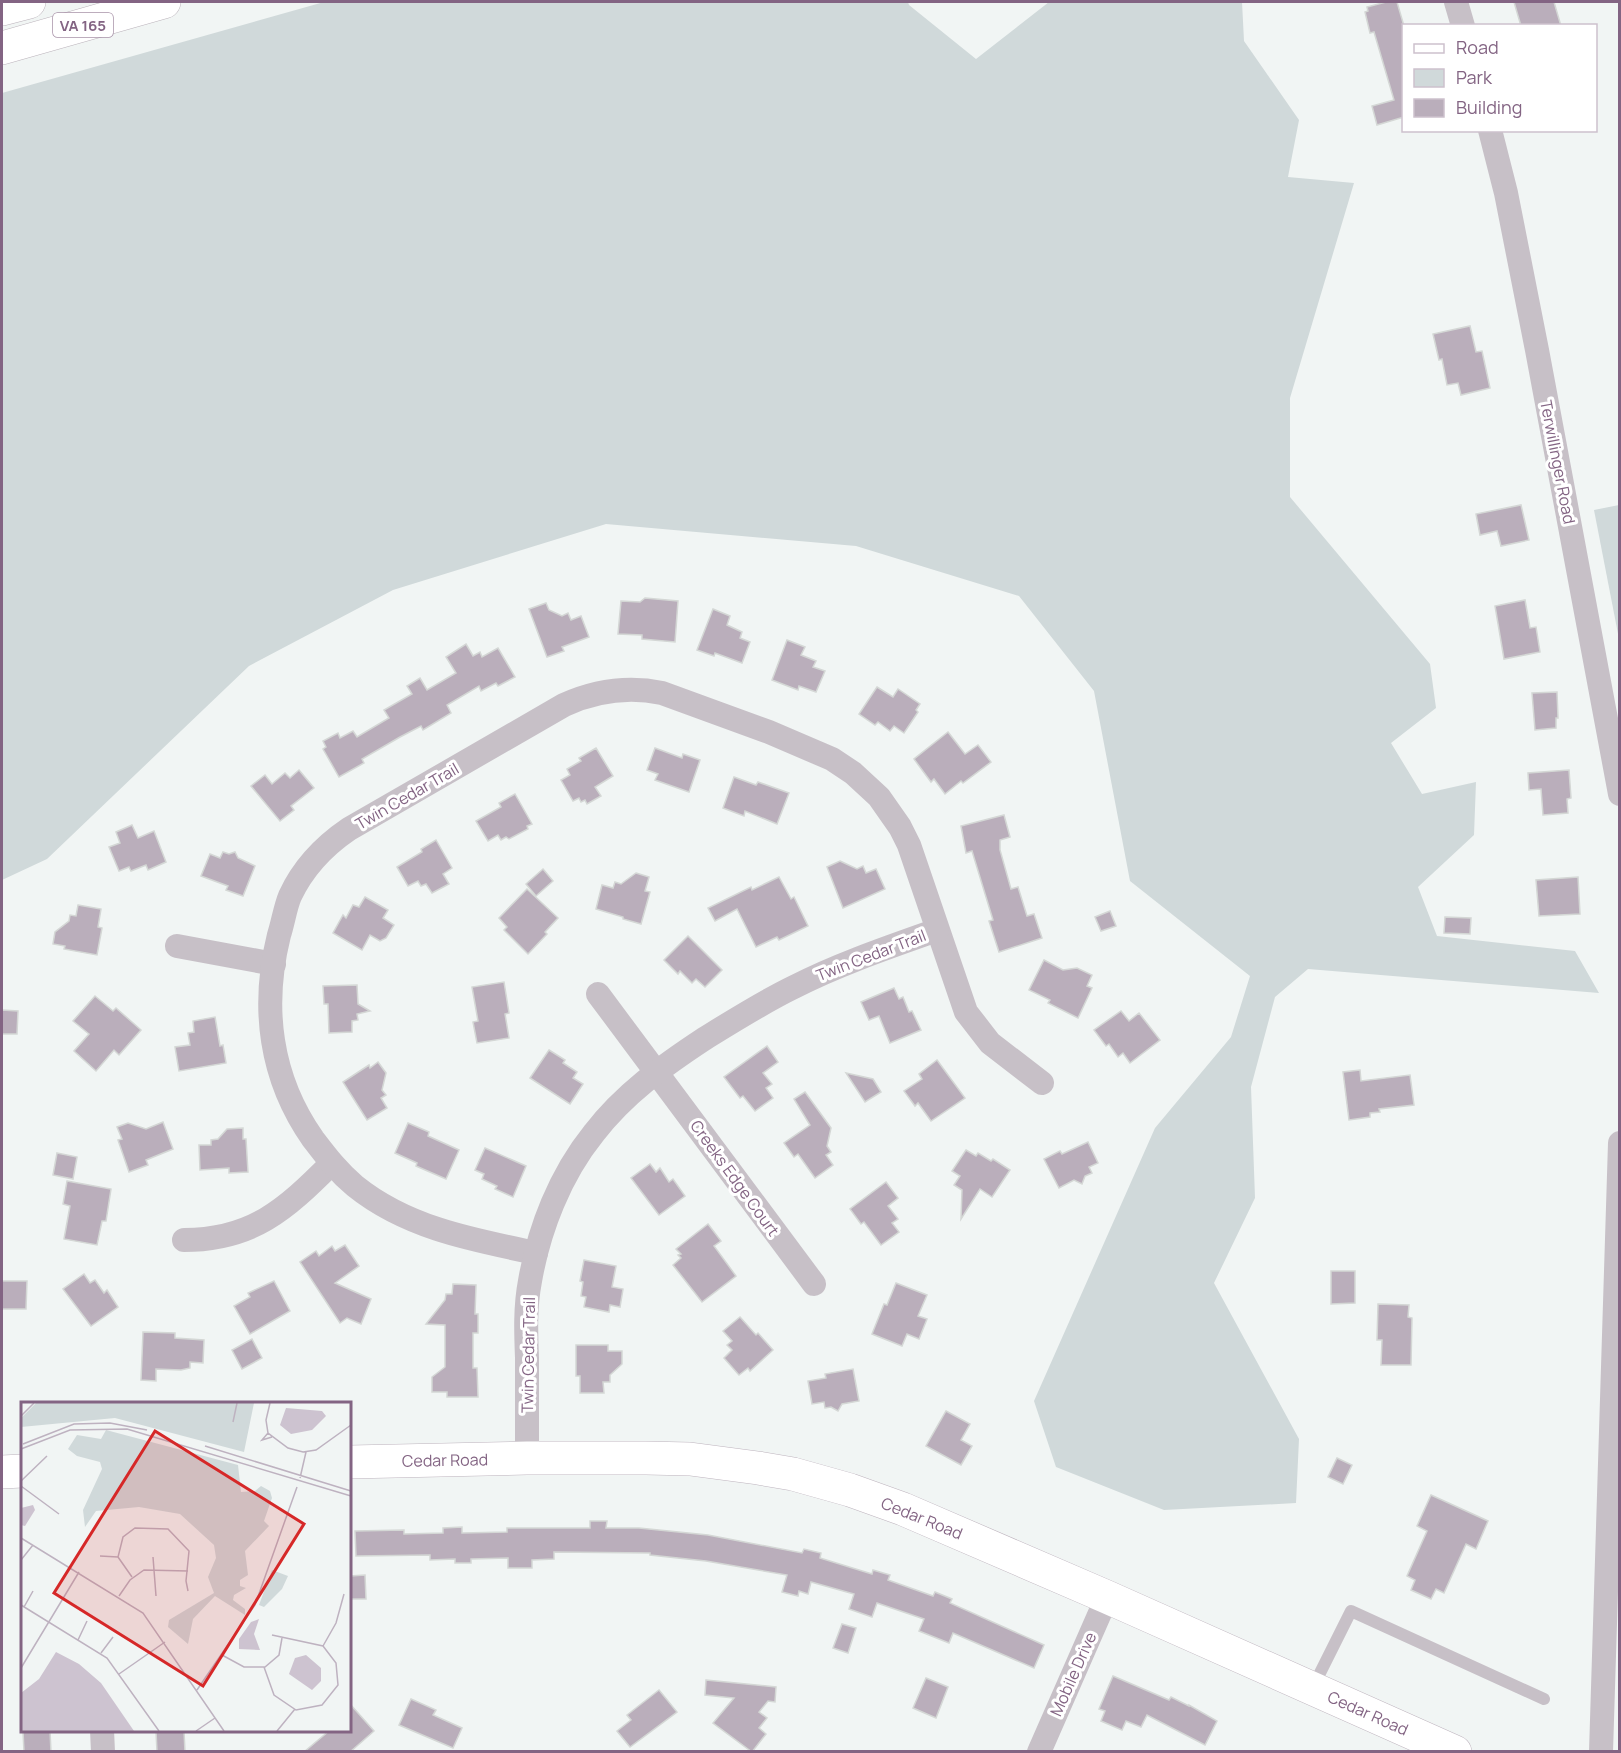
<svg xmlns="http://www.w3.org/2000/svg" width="1621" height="1753" font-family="Manrope,sans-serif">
  <rect width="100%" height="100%" fill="#f1f5f4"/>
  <g fill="#d0d9da">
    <path d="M324,2H908L909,5L976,59L1049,2H1242L1244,41L1299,120L1288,177L1354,183L1290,398V497L1430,664L1436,708L1391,743L1422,794L1476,782L1474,835L1418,887L1437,936L1575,951L1599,993L1308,969L1275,997L1251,1087L1255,1198L1214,1283L1299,1439L1296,1503L1164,1510L1056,1467L1034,1401L1155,1128L1231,1037L1250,976L1130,881L1094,691L1019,596L856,546L606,524L393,590L249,666L47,859L2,880V93Z"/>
    <path d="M1619,505H1620L1619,639L1594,510Z"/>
  </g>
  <g fill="#baaebb" stroke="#d4d7d5" stroke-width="1.5">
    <path d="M1386,2H1397L1404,26V117L1377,125L1372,106L1394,100L1374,32L1370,33L1365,12L1368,11L1367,7Z"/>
    <path d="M1514,2H1554L1561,26H1521Z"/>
    <path d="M1470,326L1476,352L1482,351L1490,388L1461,395L1458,383L1447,385L1442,359L1439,360L1433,334Z"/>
    <path d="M1521,505L1529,540L1501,546L1497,531L1480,535L1476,514Z"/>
    <path d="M645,598L678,601L675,642L642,639V635L618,634L621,601L640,602Z"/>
    <path d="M1525,600L1530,628L1536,627L1540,652L1504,659L1495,606Z"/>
    <path d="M546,603L549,610L562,616L568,613L571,620L581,616L589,637L562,647L564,651L547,657L529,609Z"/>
    <path d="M713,609L730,616L727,625L742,632L740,638L750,642L742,663L715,653L714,656L697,650Z"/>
    <path d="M787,640L805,647L801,655L816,661L813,667L825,671L816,692L799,686L798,690L772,680Z"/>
    <path d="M466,644L473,656L480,652L482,657L498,648L515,677L498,686L496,683L481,691L479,686L447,705L451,713L423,730L421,726L400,737L362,759L364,763L339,777L323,749L326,747L323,741L338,733L340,738L353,731L357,737L389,718L384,710L412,694L407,686L420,678L427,690L456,673L446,657Z"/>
    <path d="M877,687L893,697L898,689L920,704L916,710L918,712L904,733L894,726L890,731L878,722L875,725L859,714Z"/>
    <path d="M1557,692L1558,718H1556V728L1535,730L1532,693Z"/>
    <path d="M948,732L965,754L978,745L991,762L963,783L961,781L945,794L934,779L931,782L914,759Z"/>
    <path d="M596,748L613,776L595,787L601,796L587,804L585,800L581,802L579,798L573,801L561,780L570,775L567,769L581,761L579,758Z"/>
    <path d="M655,748L682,758L683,754L700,760L689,792L655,780L658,774L647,770Z"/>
    <path d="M299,770L314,788L291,806L294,810L280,821L251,786L265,775L272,784L285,773L290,778Z"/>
    <path d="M1569,770L1571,798L1567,799L1568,813L1543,815L1541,789L1529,790L1528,773Z"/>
    <path d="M734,777L756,785L758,782L789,793L777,824L745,811L744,816L723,808Z"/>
    <path d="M515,794L532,824L527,826L528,829L509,839L506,837L501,840L498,835L488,841L476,821L501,807L499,803Z"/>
    <path d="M1004,815L1010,837L1000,840V850L1011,889L1018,887L1027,916L1034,914L1042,938L999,952L989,921L993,920L972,851L966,853L961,826Z"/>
    <path d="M132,825L138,838L154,831L166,862L148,870L146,865L131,871L129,867L119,871L109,847L120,843L116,832Z"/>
    <path d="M436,840L452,868L443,874L449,884L432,893L426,884L421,886L418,881L408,886L397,867L422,852L421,849Z"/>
    <path d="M223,852L229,854L235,852L238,858L255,866L243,896L226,890L228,886L201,876L210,854L220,858Z"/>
    <path d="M840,861L857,869L863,866L866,873L876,869L885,889L843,908L827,867Z"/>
    <path d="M543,869L553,881L536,896L526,884Z"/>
    <path d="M636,873L649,877L645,891L650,892L641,924L623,919V917L596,909L602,885L613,888L615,882L621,884Z"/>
    <path d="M779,877L791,899L794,897L808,926L779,940L777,937L756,947L737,909L715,921L708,908L751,887L752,890Z"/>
    <path d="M1578,877L1580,914L1539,916L1536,880Z"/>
    <path d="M527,889L558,918L545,932L547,934L528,954L504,930L507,927L499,918Z"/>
    <path d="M365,897L388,910L383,918L394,925L386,938L380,941L370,935L362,950L333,933L343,915L346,918L353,905L359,907Z"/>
    <path d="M78,905L101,909L98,927L102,928L97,955L64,949L65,946L53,944L55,932L69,921L70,915L76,916Z"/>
    <path d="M1110,911L1116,926L1101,931L1095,917Z"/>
    <path d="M1445,917L1471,918L1470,934L1444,933Z"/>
    <path d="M688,936L722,970L705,987L696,979L692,983L680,971L678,974L664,960Z"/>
    <path d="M1044,960L1063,970L1077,968L1092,975L1087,986L1092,988L1078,1018L1048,1003L1050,1000L1029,990Z"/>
    <path d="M504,982L509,1013L505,1014L509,1038L477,1043L473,1022L478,1021L472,987Z"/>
    <path d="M357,985L358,1004L370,1011L357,1014L358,1020L352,1021V1032L329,1033L328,1004H324L323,986Z"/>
    <path d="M894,988L899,999L903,997L909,1012L912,1011L921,1030L890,1043L879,1016L869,1020L861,1002Z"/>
    <path d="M95,996L113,1011L116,1008L141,1030L119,1055L114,1050L96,1071L74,1051L89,1034L73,1021Z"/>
    <path d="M2,1010L18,1011L17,1034H2Z"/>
    <path d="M1121,1011L1129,1021L1139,1013L1160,1040L1130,1063L1123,1053L1118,1057L1109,1044L1106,1046L1094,1030Z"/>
    <path d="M215,1017L220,1046L223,1045L226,1063L179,1071L175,1047L190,1045L188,1033L194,1032L193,1021Z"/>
    <path d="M767,1046L778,1062L763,1073L772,1084L766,1088L773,1098L755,1111L743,1096L740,1098L724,1077Z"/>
    <path d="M549,1050L565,1060L563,1063L577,1072L573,1078L583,1084L570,1104L530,1078Z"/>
    <path d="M937,1060L965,1098L931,1121L918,1103L915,1106L904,1091L922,1079L919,1074Z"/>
    <path d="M378,1062L386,1073L382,1090L386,1095L381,1098L387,1108L367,1120L343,1082L369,1065L370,1068Z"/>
    <path d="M1360,1070L1361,1081L1410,1075L1414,1105L1379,1109L1380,1112L1370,1113V1117L1349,1120L1343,1072Z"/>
    <path d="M846,1073L873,1079L881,1092L865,1102Z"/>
    <path d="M805,1092L831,1128L827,1146L831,1152L826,1155L833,1165L815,1178L798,1154L794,1157L784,1143L810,1125L794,1099Z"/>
    <path d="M163,1122L173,1149L146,1160L148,1165L129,1172L118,1140L122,1139L117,1127L128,1123L146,1129Z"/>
    <path d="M408,1123L429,1132L428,1136L459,1150L446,1179L416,1166L417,1163L395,1153Z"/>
    <path d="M243,1128V1139H246L248,1172L229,1173V1168L200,1170L199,1145H211V1140L218,1139L227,1129Z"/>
    <path d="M1088,1142L1098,1163L1089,1167L1092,1173L1085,1176L1082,1184L1074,1180L1059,1188L1044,1159L1060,1151L1062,1154Z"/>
    <path d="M485,1148L526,1166L513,1197L495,1189L497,1186L482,1179L484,1174L475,1170Z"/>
    <path d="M966,1150L976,1156L978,1153L991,1161L993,1159L1010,1170L992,1197L980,1189L961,1219L962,1190L954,1185L960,1176L952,1171Z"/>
    <path d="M57,1153L77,1157L73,1179L53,1175Z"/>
    <path d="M650,1164L656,1172L660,1168L669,1182L673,1179L685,1196L659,1215L631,1178Z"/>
    <path d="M67,1181L111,1189L106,1221H102L97,1245L64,1239L70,1206L63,1204Z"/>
    <path d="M886,1182L898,1198L888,1206L898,1219L892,1223L899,1232L881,1245L864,1222L861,1224L850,1209Z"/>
    <path d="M708,1224L721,1241L714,1246L736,1276L702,1302L673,1265L681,1258L678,1255L681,1254L676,1249Z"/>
    <path d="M345,1245L359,1266L335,1283L371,1299L361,1324L347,1318L340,1323L300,1262L316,1251L319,1256L332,1246L335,1251Z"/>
    <path d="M584,1260L616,1266L612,1287L623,1289L620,1307L610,1305L609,1312L584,1307L586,1297L581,1296L583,1282L580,1281Z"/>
    <path d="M1331,1271H1355V1303L1331,1304Z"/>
    <path d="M84,1274L90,1283L95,1280L104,1293L107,1290L118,1307L91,1326L63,1289Z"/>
    <path d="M2,1281H27L26,1309H2Z"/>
    <path d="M274,1281L290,1311L250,1334L234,1306L250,1297L248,1293Z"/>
    <path d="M896,1283L927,1295L918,1316L927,1319L919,1339L907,1334L902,1346L872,1334L884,1304L887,1305Z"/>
    <path d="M453,1284L476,1285L475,1314H478V1333H473V1368H477L478,1397H447V1392H432V1377L445,1367V1325L426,1324L445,1300L446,1294H452Z"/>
    <path d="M1378,1304L1409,1305L1408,1317L1412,1318L1411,1365H1381L1382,1340H1377Z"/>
    <path d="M740,1317L756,1335L758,1333L773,1350L750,1371L748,1368L739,1375L724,1358L732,1350L727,1345L732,1341L723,1331Z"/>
    <path d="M143,1332L175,1333V1338L204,1340L203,1363L190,1362V1368L181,1370L156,1369V1381L141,1380Z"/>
    <path d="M252,1339L262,1358L242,1369L232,1350Z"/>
    <path d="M576,1345H608V1351H622V1364L610,1375V1382H603L604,1393H580V1376H576Z"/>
    <path d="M853,1369L859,1401L842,1404L838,1411L831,1407L825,1408L824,1402L812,1404L808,1381L826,1378L825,1374Z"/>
    <path d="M946,1411L970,1424L961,1440L972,1446L961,1465L926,1446Z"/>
    <path d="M1337,1458L1352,1465L1343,1484L1328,1477Z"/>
    <path d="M1431,1495L1488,1521L1476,1549L1466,1544L1444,1593L1436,1589L1431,1599L1411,1590L1415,1580L1407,1576L1427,1531L1417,1526Z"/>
    <path d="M590,1521H607L606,1528H639L708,1535L802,1553L804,1549L821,1553L820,1558L872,1574L873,1570L890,1575L888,1580L933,1596L935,1592L952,1599L950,1603L1044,1645L1034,1668L953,1633L949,1643L919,1631L924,1619L877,1603L872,1617L849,1609L854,1594L811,1582L808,1594L799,1591L798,1596L782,1592L787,1575L706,1561L650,1555V1553L554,1552V1559L532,1560V1568H508V1558L471,1559V1563H455V1559L430,1560V1555L356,1556L355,1531L404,1530V1534L443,1533V1528L462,1527V1533L507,1532V1528H590Z"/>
    <path d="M365,1575L366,1599H350V1576Z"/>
    <path d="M842,1624L856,1628L848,1653L833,1648Z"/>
    <path d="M1113,1676L1169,1700L1171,1697L1189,1706V1705L1217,1721L1205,1745L1147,1715L1141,1727L1126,1721L1122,1730L1101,1721L1105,1711L1099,1709Z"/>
    <path d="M926,1678L948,1687L936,1718L913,1708Z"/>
    <path d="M706,1680L776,1687L775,1702L768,1701L759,1712L767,1718L759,1728L766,1734L752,1752L713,1723L734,1698L705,1695Z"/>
    <path d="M659,1690L677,1712L630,1747L617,1731L631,1720L627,1715Z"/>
    <path d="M411,1699L436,1710L433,1715L462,1728L453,1748L399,1725Z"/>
    <path d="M350,1704L374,1731L350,1752H304L329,1731H350Z"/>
    <path d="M23,1731H50L51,1752H24Z"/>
    <path d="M156,1731H184L185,1752H157Z"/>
  </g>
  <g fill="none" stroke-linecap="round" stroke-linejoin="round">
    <defs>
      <g id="secondary">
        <path d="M350,1462L527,1458H646L690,1459L758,1468L793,1474L850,1490L903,1509L1107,1597L1455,1752"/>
        <path d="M2,1472L22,1471"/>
      </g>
      <g id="primary">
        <path d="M2,9L29,2"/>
        <path d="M2,48L164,2"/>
      </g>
    </defs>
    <use href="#secondary" stroke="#beb4be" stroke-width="34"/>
    <use href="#primary" stroke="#bbb3bb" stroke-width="34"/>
    <path stroke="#c7c0c7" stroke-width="12" d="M1313,1687L1351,1611L1544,1699"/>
    <g stroke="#c7c0c7" stroke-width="24">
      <path d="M1456,2L1463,26"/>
      <path d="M1490,130L1506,193L1537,350L1620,794"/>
      <path d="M177,946L274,964"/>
      <path d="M598,994L814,1284"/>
      <path d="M184,1240C252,1240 285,1210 331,1164"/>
      <path d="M536,1253C473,1240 407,1228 355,1186C338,1172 326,1156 313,1139C270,1078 261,1007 279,935C283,923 285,908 290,896C303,868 324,846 349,829L564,705C595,691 628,686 662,693L769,732L832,759L853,773L879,797L900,827L909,845L966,1012L990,1043L1042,1083"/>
      <path d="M527,1458C527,1425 527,1391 527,1358C526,1333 525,1307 530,1281C539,1229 560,1175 594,1133C624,1094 663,1066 704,1039C733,1021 763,1002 794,987C839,964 889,947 937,930"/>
      <path d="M102,1730L103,1752"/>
      <path d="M1039,1752L1107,1597"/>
      <path d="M1601,1752L1620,1143"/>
    </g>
    <use href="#secondary" stroke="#fff" stroke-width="33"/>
    <use href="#primary" stroke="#fff" stroke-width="33"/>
  </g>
  <g text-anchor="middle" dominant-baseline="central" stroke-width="6" stroke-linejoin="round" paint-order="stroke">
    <rect fill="#fff" stroke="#a892a8" stroke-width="1.5" x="53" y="13" width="60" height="24" rx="4.5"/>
    <g font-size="15" font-weight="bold" fill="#836483">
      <text x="83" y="25">VA 165</text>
    </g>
    <g font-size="16" fill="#836483" stroke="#fff">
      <text transform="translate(1558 462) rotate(79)">Terwillinger Road</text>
      <text transform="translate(407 796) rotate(-30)">Twin Cedar Trail</text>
      <text transform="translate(871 955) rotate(-21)">Twin Cedar Trail</text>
      <text transform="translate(735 1178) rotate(54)">Creeks Edge Court</text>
      <text transform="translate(528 1355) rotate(-89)">Twin Cedar Trail</text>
      <text transform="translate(445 1460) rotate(-1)">Cedar Road</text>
      <text transform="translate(922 1518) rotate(22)">Cedar Road</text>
      <text transform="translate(1073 1674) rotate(-66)">Mobile Drive</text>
      <text transform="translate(1368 1713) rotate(24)">Cedar Road</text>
    </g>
  </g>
  <g transform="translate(21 1402)">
    <rect width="330" height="330" fill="#f1f5f4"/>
    <path d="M15,1H233L223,50L94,16L0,25V16ZM85,28L217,63L220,90L234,89L240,84L249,89L251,96L243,119L248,124L224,149L227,173L219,178V184L225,186L213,193L212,198L224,207V213L194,194L172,217L167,242L147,225L148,218L193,191L187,175L195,156L193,143L159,112L118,105L75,109L64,125L62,108L81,67L79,60L56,54L47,47L56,33L80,37ZM251,168L267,174L261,187L243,205L238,203Z" fill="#d0d9da"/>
    <path d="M265,6L301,9L305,14L291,28L270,32L259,23ZM12,103L14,108L4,124L0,123V106ZM238,217L233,232L239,248L218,247V237L230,220ZM35,250L58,262L80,281L113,329H0V291L18,277ZM285,253L300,266V279L291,288L268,272L274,256Z" fill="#cdc3d0"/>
    <path fill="none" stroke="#beb2c0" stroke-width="1.5" d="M249,1L245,18L247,31L267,46L282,50L295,48L330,23M0,14L13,1M212,20L216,1M247,31L241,38L251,35M2,42L53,22L89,21L126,28M184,44L330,89M0,47L49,28L106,27L330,94M279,76L285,50M0,79L26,54M0,84L38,112M0,136L122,211L203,329M79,154L97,155M132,155L135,194M0,158L12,143M111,175L97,155L102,135L114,126L147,127L168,149L165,179L167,189M98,194L109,178L123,168L167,169M0,203L86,256L138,329M3,205L12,189M57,238L66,219M302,244L315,221L323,192M80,251L92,235M201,253L223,265H244L258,253L261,236M243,265L253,293L275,308L301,303L317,283L315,261L302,244L251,233M0,266L58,170M98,272L144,240M176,288L234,203L276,85M175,329L194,316M256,329L274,307"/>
    <path fill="#d62828" fill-opacity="0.15" stroke="#d62828" stroke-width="3" d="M134,29L283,122L182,284L33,191Z"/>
    <rect width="330" height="330" fill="none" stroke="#836483" stroke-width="3"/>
  </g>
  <rect width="1621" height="1753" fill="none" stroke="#836483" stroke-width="6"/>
  <rect x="1402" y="24" width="195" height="108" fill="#ffffff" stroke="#cdc1cd" stroke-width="1.5"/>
  <rect x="1414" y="44" width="30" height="9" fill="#ffffff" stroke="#cdc1cd" stroke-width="1.5"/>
  <text x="1456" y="54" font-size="18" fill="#836483">Road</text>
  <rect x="1414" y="69" width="30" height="18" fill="#d0d9da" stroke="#cdc1cd" stroke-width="1.5"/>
  <text x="1456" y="84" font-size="18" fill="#836483">Park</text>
  <rect x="1414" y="99" width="30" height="18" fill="#baaebb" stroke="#cdc1cd" stroke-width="1.5"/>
  <text x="1456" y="114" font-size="18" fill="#836483">Building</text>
</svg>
